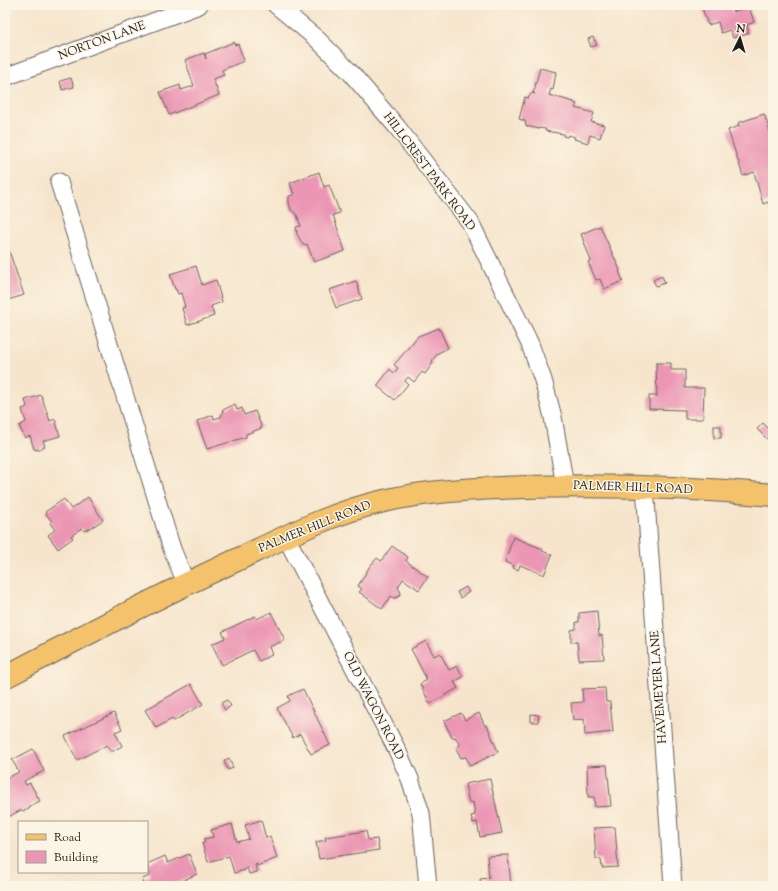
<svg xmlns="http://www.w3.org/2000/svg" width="778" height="891" font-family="'Sorts Mill Goudy',serif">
  <rect width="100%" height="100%" fill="#fcf5e5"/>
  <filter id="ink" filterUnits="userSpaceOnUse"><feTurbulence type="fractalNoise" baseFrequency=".025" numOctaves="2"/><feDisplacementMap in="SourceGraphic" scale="8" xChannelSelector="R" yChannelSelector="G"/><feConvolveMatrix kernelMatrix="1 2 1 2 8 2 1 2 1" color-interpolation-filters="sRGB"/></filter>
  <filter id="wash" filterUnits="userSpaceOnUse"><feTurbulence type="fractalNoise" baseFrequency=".012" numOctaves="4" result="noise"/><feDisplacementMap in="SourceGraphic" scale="16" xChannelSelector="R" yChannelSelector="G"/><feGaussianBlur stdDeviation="0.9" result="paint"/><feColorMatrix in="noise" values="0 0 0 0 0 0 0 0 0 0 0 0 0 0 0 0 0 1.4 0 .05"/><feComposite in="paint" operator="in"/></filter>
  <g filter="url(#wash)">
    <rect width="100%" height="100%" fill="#f6e5cc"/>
    <g id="blocks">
      <g fill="#eb96b4">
        <path d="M701,5H730L733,12L749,7L754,22L747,25L749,33L733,38L730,30L721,33L718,22L708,25Z"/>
        <path d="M593,37L597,45L591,47L588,39Z"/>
        <path d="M234,42L235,45L238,44L244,61L222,70L224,75L213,79L219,95L169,115L160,92L180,85L181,90L194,86L185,60L204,53L206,59L205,54Z"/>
        <path d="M540,68L556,72L553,90L551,89L549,95L574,102V103L577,104L575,108L594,113L591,122L604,125L600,138L590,135L588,143L585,142L574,139L575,137L568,135L567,137L563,136L564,134L545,131L546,129L539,128V129L526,126L525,121L519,119L525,97L528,98L532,93L535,94L533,92L536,87L535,86Z"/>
        <path d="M71,78L74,87L62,90L60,81Z"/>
        <path d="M764,114L773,140V216L768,202L763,204L754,172L743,176L728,130L739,126L738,123Z"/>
        <path d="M319,172L324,187L329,185L340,213L333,215L345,251L314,262L307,244L303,245L297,234L296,227L301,226L297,215L291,210L289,203V196L294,195L290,183Z"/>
        <path d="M600,226L620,270L619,271L623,281L604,289L600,279L596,280L588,262L591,261L581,234Z"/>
        <path d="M5,239L24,295L8,300L5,290V284H7L5,277Z"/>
        <path d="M196,266L202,285L216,280L222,302L211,306L214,316L187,325L182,308L185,307L181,293L178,294L176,289H175L170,274Z"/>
        <path d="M662,276L665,283L656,286L653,280Z"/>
        <path d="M356,281L362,299L336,308L329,290Z"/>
        <path d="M439,328L448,348L438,353L432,361L433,363L425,374L422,372L414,382L408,377L405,381L408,384L395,400L377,386L390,369L394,373L398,368L394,365L418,336Z"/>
        <path d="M656,363H671V370H685V388H704L703,419H685V410L649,409V396H657Z"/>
        <path d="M41,395L50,421L55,419L60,436L43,441L45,446L38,450L34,449L30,436L25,438L19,426L26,422L22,409L27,407L25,400Z"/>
        <path d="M235,404L237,410L242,408L244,415L255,411L262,428L246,434V437L207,449L197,421L213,415L214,419L221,417L223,410Z"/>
        <path d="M763,423L773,433L767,439L757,429Z"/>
        <rect x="714" y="426" width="7" height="12"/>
        <path d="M88,497L103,520L89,529L84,531L82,528L71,536L73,538L58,549L48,535L55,530L50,523L52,522L45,512L64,499L71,509Z"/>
        <path d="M513,537L543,549L542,551L552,555L544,575L520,565L518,570L513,568L514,566L505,562Z"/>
        <path d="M392,546L408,557L406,561L428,577L419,590L403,579L398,587L401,593L398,597L394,598L391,596L382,609L359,592L362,589L358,586L370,566L377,558L381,561Z"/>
        <path d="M466,587L469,592L460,598L457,592Z"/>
        <path d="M597,611L599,636L602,635L604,659L579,660L577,642H571V630L576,629V622H579V613Z"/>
        <path d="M271,612L285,640L269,647L272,655L259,661L253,650L222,665L212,644L225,638L222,632L255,616L257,619Z"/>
        <path d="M426,641L434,656L440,653L449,670L457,666L463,677L454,682L458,688L430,704L420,684L427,680L411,649Z"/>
        <path d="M191,684L203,704L174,721L172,719L156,728L145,710Z"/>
        <path d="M605,688L606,702H610L613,732L585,735L584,719L573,720L571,703L583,702L582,689Z"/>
        <path d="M303,689L330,745L311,754L300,734L293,738L277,708L290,701L288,696Z"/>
        <path d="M227,700L231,706L225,710L221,703Z"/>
        <path d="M114,713L122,729L115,732L122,746L111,752L107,745L77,760L65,736Z"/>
        <path d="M461,713L465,720L479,713L485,726L487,725L498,752L470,766L466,757L461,758L456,748L460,745L455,737L452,738L444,721Z"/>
        <path d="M531,714L539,715L538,722H531Z"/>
        <path d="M33,749L44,771L24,781L26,785L30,783L40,801L30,806L29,809L24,811L21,810L5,819V779L19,772L12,760Z"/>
        <path d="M229,758L233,768L228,770L224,761Z"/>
        <path d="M607,765L611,806L595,807L594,797H588L587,766Z"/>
        <path d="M490,779L502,833L480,837L477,822L473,823L471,816L475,815L473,802L469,803L465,784Z"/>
        <path d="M261,820L266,838L270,836L277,858L257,866V864L255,865L257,872L249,874L247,867H245V870L234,873L229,856L208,862L202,843H205L204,839L213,837L211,830L232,824L237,842L249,839L245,825Z"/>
        <path d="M615,827L618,867L602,868L601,859H596L594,828Z"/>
        <path d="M366,831L368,840L377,839L379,850L319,859L316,842L326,840L325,837Z"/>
        <path d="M189,854L197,874L171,886H145L142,879L150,876L147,864L165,856L168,863Z"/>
        <path d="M508,855L511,886H481L480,879L489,878L487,856Z"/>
      </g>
    </g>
  </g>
  <g filter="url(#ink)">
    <use href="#blocks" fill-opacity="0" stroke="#68625a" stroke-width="1"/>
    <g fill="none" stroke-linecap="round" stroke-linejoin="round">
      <defs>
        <g id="minor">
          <path d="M276,5L317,39L351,73L397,127L470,222L530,344L543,380L553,417L565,486"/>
          <path d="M5,77L199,5"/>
          <path d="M59,182L172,549L186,583"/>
          <path d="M645,487L673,886"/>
          <path d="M286,537L396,748L410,779L421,813L428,886"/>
        </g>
        <path id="major" d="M5,677C83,636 161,595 241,558C287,536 334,512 384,501C430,490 479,489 525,487C608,485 691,487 773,495"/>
      </defs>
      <use href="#minor" stroke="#68625a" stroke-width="19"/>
      <use href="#major" stroke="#68625a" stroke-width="24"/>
      <use href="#minor" stroke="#fff" stroke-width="17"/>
      <use href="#major" stroke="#f3c26a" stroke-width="22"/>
    </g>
  </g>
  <g text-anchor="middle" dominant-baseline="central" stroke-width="3" stroke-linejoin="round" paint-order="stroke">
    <g font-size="12" fill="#1c1c1c" stroke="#fcf5e5">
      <text transform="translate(102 41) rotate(-20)">NORTON LANE</text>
      <text transform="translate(429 172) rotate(53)">HILLCREST PARK ROAD</text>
      <text transform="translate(633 488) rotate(2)">PALMER HILL ROAD</text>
      <text transform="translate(315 527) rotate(-22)">PALMER HILL ROAD</text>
      <text transform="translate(659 687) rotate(-94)">HAVEMEYER LANE</text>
      <text transform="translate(373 706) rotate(63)">OLD WAGON ROAD</text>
    </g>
  </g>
  <rect width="778" height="891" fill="none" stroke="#fcf5e5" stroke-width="20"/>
  <rect x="18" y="821" width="130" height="52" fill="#fcf5e5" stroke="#a29e95"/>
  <rect x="26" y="834" width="20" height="6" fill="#f3c26a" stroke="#a29e95"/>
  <text x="54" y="841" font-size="12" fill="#1c1c1c">Road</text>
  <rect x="26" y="851" width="20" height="12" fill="#eb96b4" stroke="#a29e95"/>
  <text x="54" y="861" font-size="12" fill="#1c1c1c">Building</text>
  <g transform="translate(740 38) rotate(5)" stroke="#fcf5e5" stroke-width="3" paint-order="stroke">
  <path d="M0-3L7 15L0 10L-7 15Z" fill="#1c1c1c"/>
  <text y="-6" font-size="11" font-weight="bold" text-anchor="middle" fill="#1c1c1c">N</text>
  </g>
</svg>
